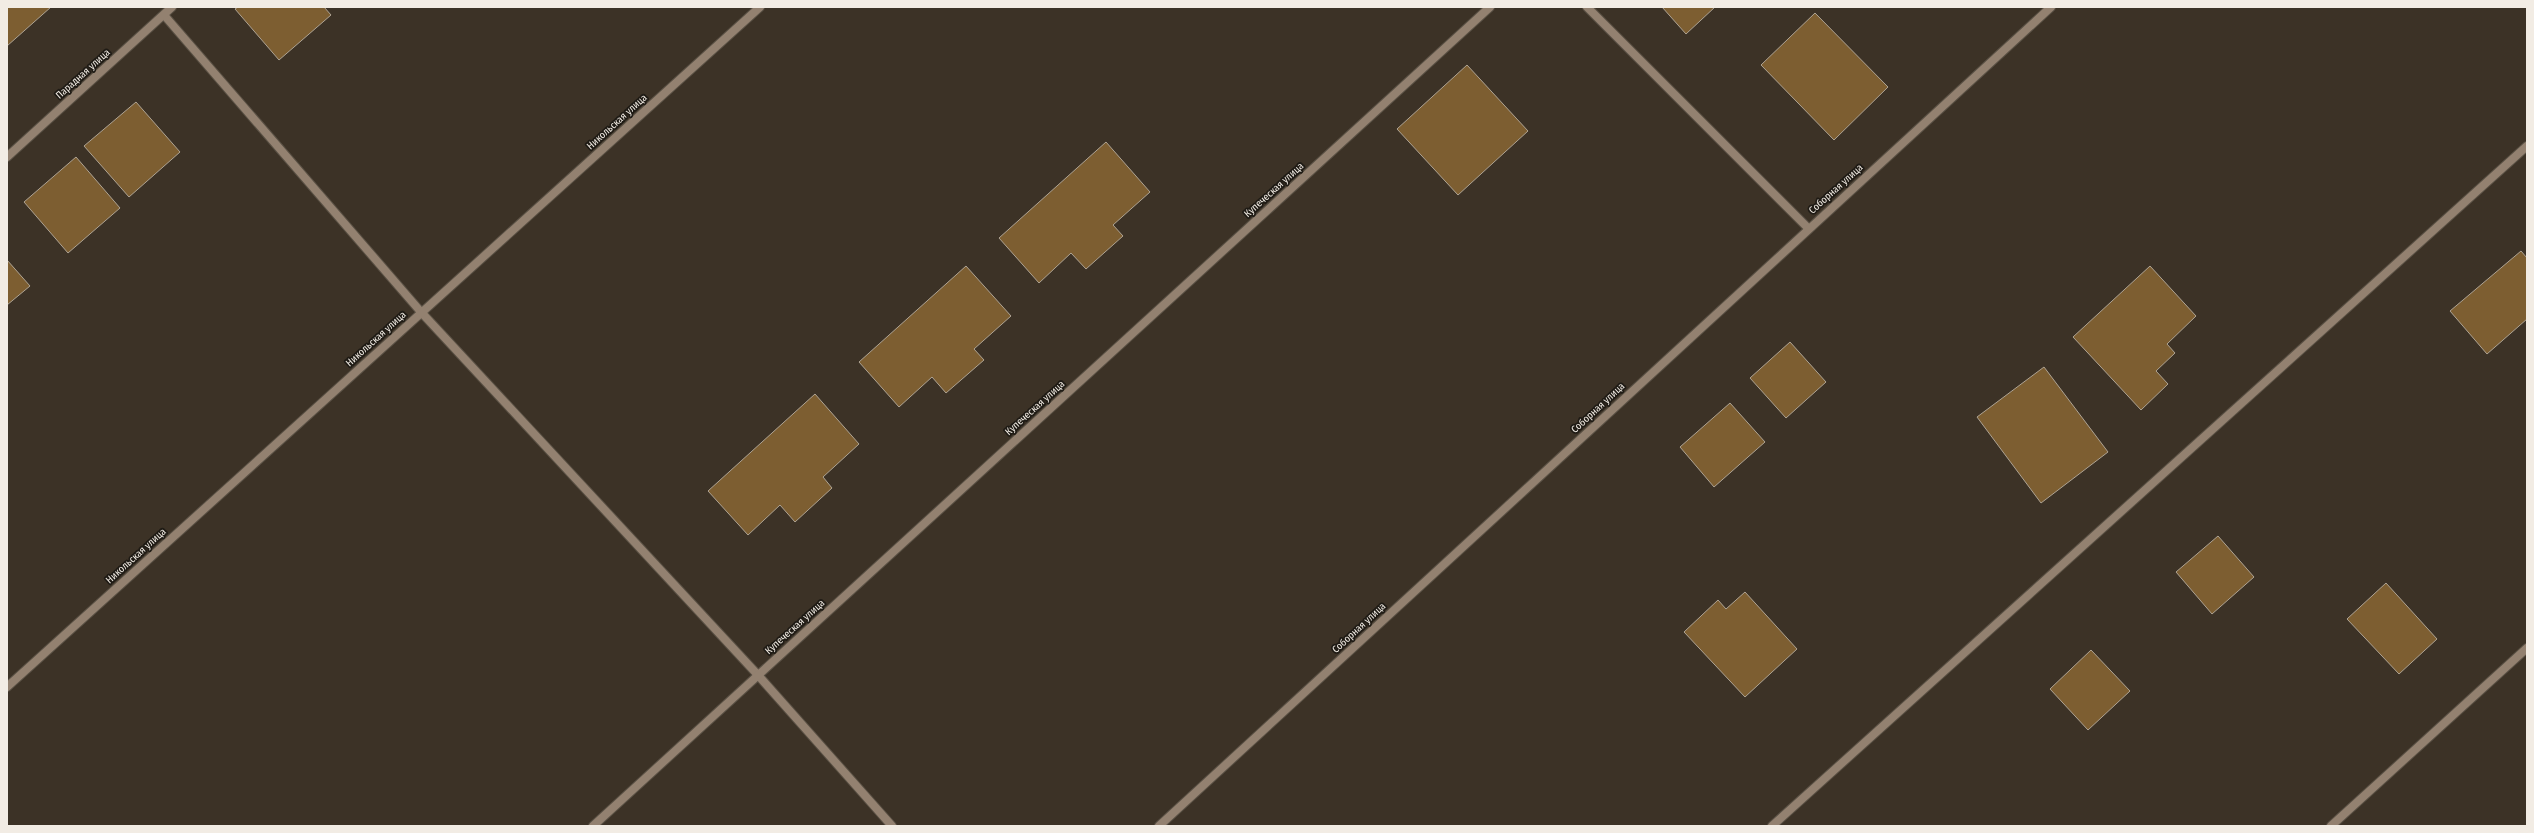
<svg xmlns="http://www.w3.org/2000/svg" width="2534" height="833" font-family="'Fira Sans Condensed',sans-serif">
  <rect width="100%" height="100%" fill="#3c3226"/>
  <g fill="#7d5e31" stroke="#aea393">
    <path d="M7,7H51L7,46Z"/>
    <path d="M238,7H324L331,15L279,60L235,9Z"/>
    <path d="M1662,7H1715L1686,34Z"/>
    <path d="M1815,13L1888,87L1834,140L1761,65Z"/>
    <path d="M1467,65L1528,131L1458,195L1397,129Z"/>
    <path d="M136,102L180,152L129,197L84,146Z"/>
    <path d="M1106,142L1150,192L1113,225L1123,236L1086,269L1071,253L1039,283L999,238Z"/>
    <path d="M76,157L120,208L68,253L24,202Z"/>
    <path d="M2521,251L2527,258V319L2487,354L2450,311Z"/>
    <path d="M7,260L30,286L7,305Z"/>
    <path d="M966,266L1011,316L974,349L984,360L946,393L932,377L899,407L859,362Z"/>
    <path d="M2150,266L2196,316L2167,344L2175,353L2156,371L2168,384L2141,410L2073,337Z"/>
    <path d="M1790,342L1826,382L1786,418L1750,378Z"/>
    <path d="M2044,367L2108,452L2041,503L1977,417Z"/>
    <path d="M815,394L859,444L823,477L832,488L795,522L780,505L748,535L708,491Z"/>
    <path d="M1730,403L1765,442L1714,487L1680,447Z"/>
    <path d="M2218,536L2254,577L2212,614L2176,572Z"/>
    <path d="M2386,583L2437,639L2399,674L2347,619Z"/>
    <path d="M1745,592L1797,649L1745,697L1684,632L1718,600L1726,609Z"/>
    <path d="M2091,650L2130,691L2088,730L2050,689Z"/>
  </g>
  <g fill="none" stroke-linecap="round" stroke-linejoin="round">
    <defs>
      <g id="service">
        <path d="M1587,7L1808,228"/>
        <path d="M164,15L421,312L757,674L892,826"/>
      </g>
      <g id="minor">
        <path d="M7,157L172,7"/>
        <path d="M7,687L760,7"/>
        <path d="M593,826L1490,7"/>
        <path d="M1159,826L2051,7"/>
        <path d="M1772,826L2527,146"/>
        <path d="M2331,826L2527,648"/>
      </g>
    </defs>
    <use href="#service" stroke="#595044" stroke-width="10"/>
    <use href="#minor" stroke="#595044" stroke-width="10"/>
    <use href="#service" stroke="#938170" stroke-width="8"/>
    <use href="#minor" stroke="#938170" stroke-width="8"/>
  </g>
  <g text-anchor="middle" dominant-baseline="central" stroke-width="3.5" stroke-linejoin="round" paint-order="stroke">
    <g font-size="10" fill="#f2ece4" stroke="#1f1b15">
      <text transform="translate(83 74) rotate(-42)">Парадная улица</text>
      <text transform="translate(617 122) rotate(-42)">Никольская улица</text>
      <text transform="translate(1836 189) rotate(-42)">Соборная улица</text>
      <text transform="translate(1274 190) rotate(-42)">Купеческая улица</text>
      <text transform="translate(376 339) rotate(-42)">Никольская улица</text>
      <text transform="translate(1035 408) rotate(-42)">Купеческая улица</text>
      <text transform="translate(1598 408) rotate(-43)">Соборная улица</text>
      <text transform="translate(136 556) rotate(-42)">Никольская улица</text>
      <text transform="translate(795 627) rotate(-42)">Купеческая улица</text>
      <text transform="translate(1359 628) rotate(-43)">Соборная улица</text>
    </g>
  </g>
  <rect width="2534" height="833" fill="none" stroke="#f2ece4" stroke-width="16"/>
</svg>
